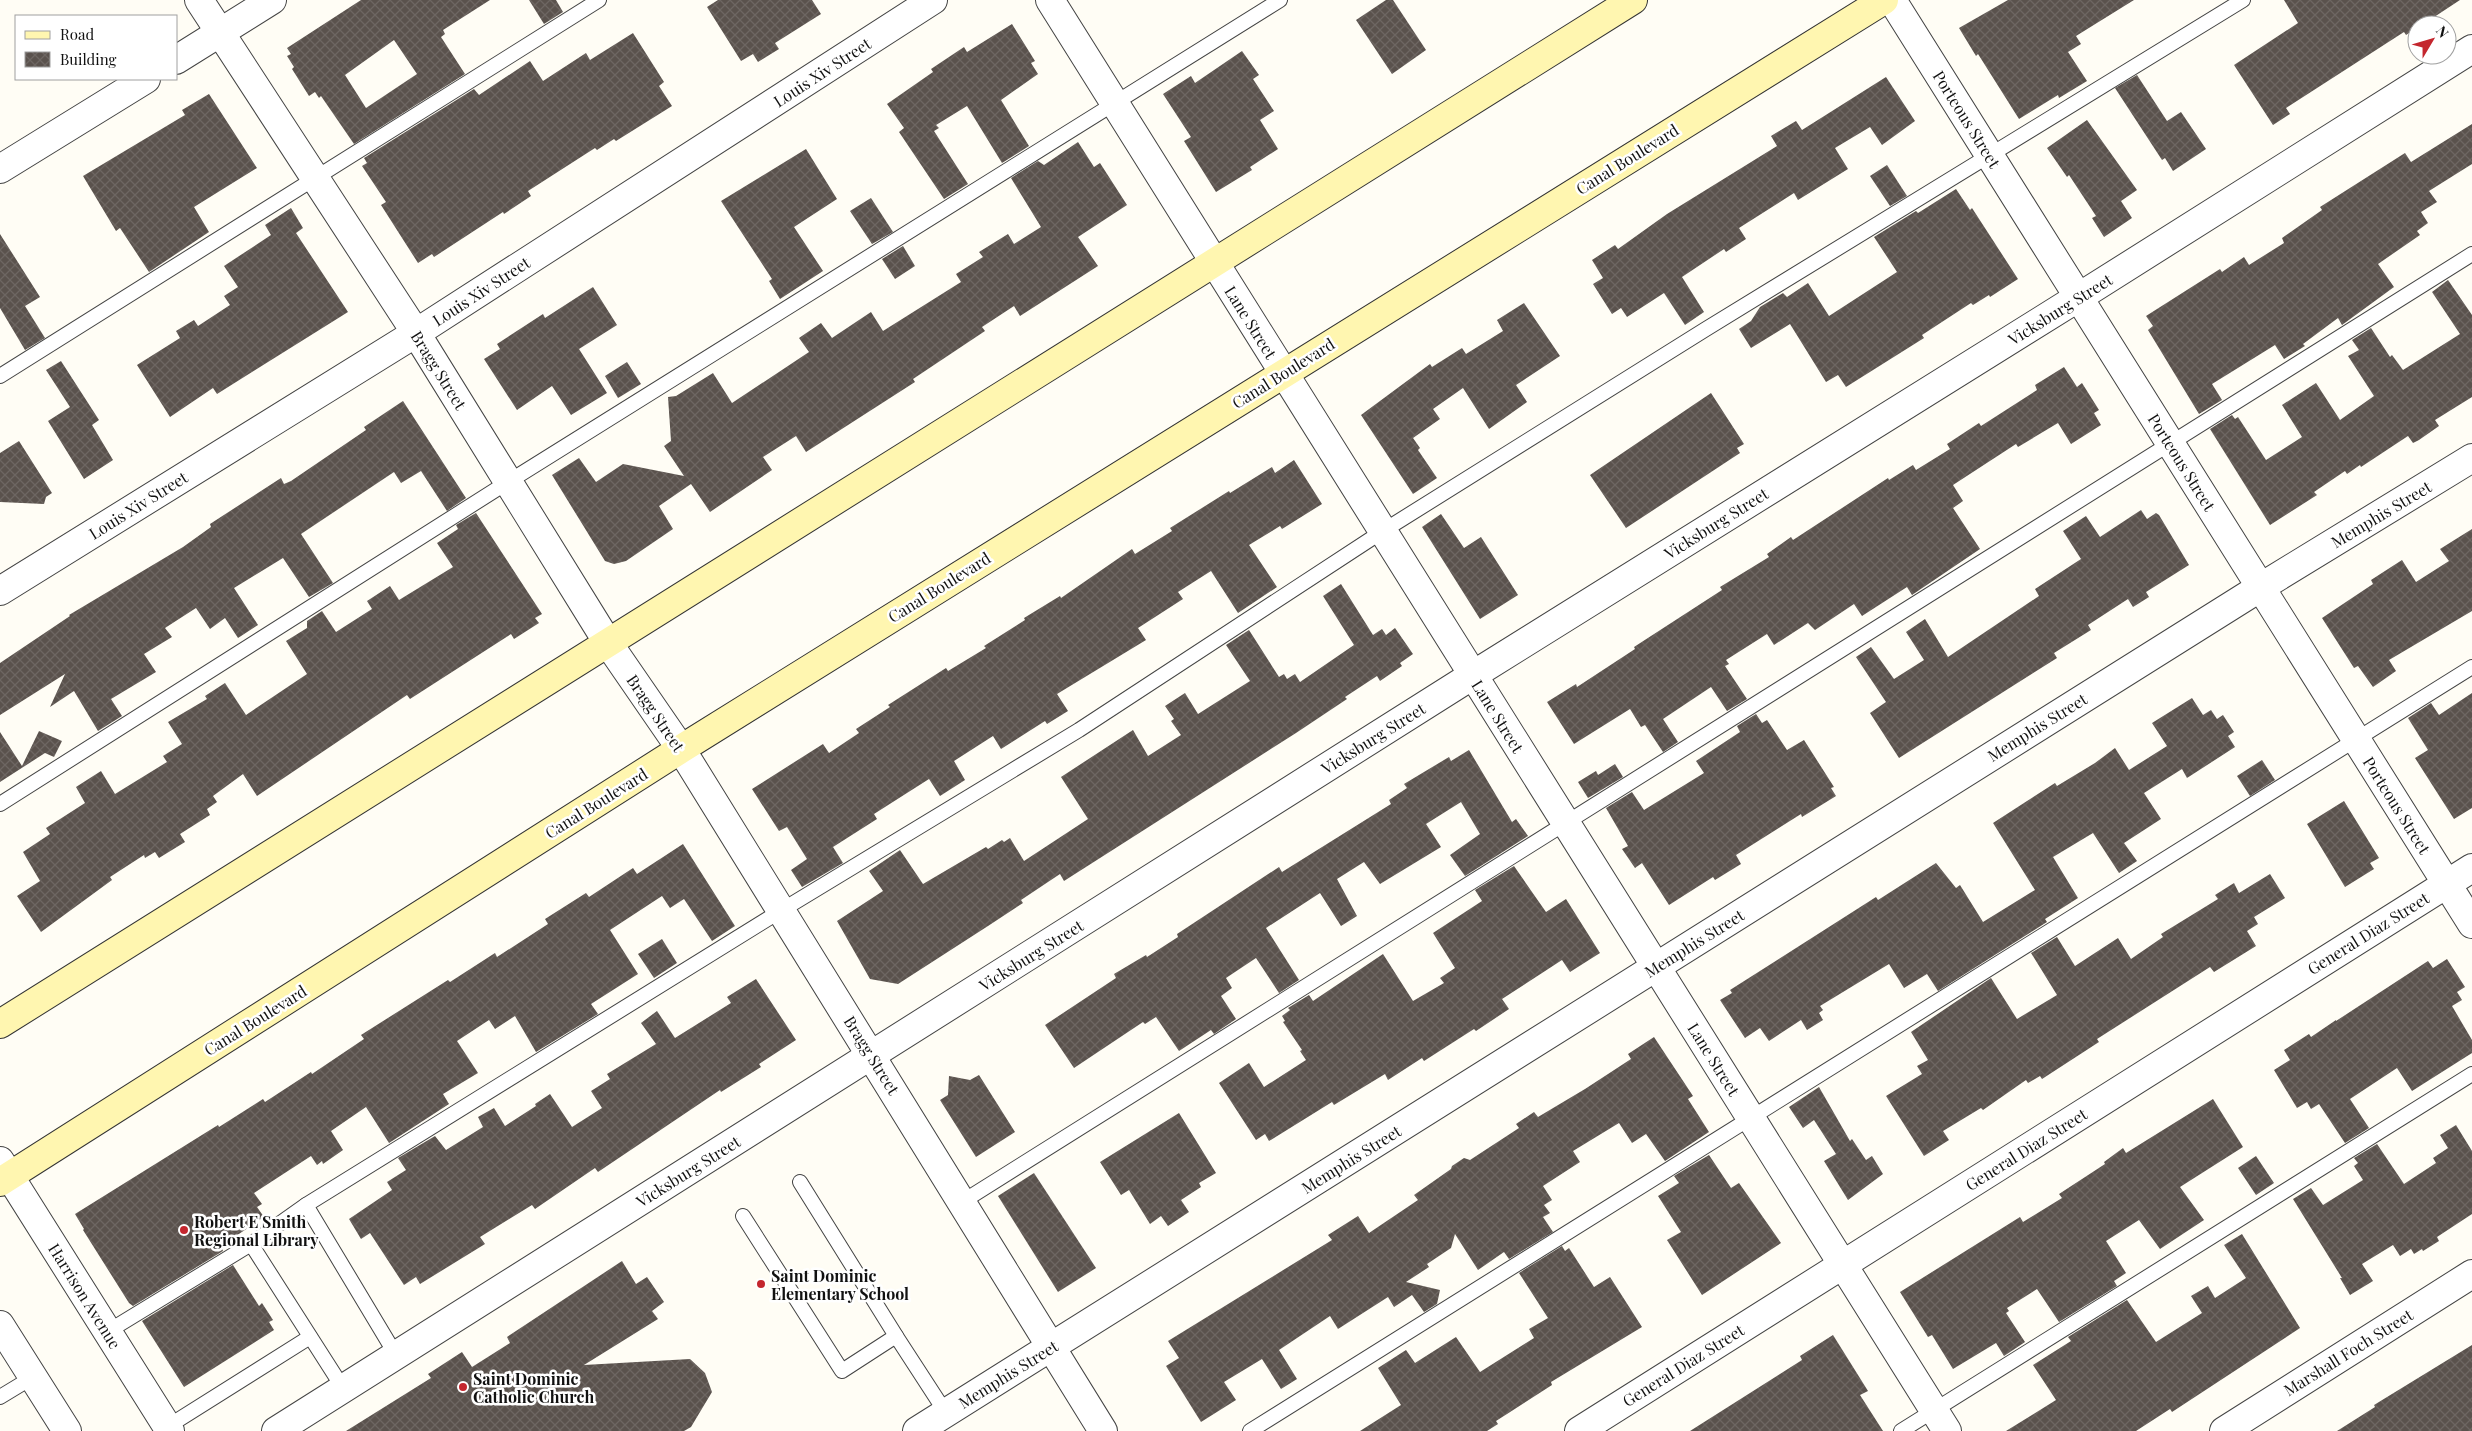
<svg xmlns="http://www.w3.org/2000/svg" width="2472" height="1431" font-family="'Playfair Display',serif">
  <defs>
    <pattern id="building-cross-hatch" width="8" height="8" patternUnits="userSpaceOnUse" patternTransform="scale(1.25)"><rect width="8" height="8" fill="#5a524d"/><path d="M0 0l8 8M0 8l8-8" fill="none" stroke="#6d6662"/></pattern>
  </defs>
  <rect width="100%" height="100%" fill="#fffdf5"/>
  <g fill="url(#building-cross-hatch)" fill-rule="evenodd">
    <path d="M361,0H490L443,30L445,34L441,37L465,74L354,144L321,96L319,98L315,92L309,96L292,69L294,67L287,56L291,54L287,48ZM394,40L417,74L366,108L345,75Z"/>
    <path d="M529,0H556L563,12L544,24Z"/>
    <path d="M718,0H812L821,14L775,43L779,49L758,62L753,54L741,61L707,7Z"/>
    <path d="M1386,0H1393L1426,50L1392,74L1356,20Z"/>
    <path d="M2008,0H2134L2076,36L2081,44L2068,52L2087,81L2059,98L2058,95L2019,119L1978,54L1976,56L1959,28Z"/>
    <path d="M2284,0H2460L2422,25H2417V28L2406,35L2404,32L2286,108L2290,114L2273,125L2234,65L2298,23Z"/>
    <path d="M1012,24L1035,61L1031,63L1038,74L1001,100L1029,146L1002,163L967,106L936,125L939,128L934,131L968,184L944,199L899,132L904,128L887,104L933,72L931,69L964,47L967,52Z"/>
    <path d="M633,33L664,82L659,86L672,106L616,141L614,139L597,150L595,148L528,191L531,196L504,214L503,212L434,257L432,254L418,263L381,205L386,202L362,166L367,163L364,158L474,89L479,95L530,61L543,81L586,53L590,60Z"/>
    <path d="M1242,51L1259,75L1253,79L1274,111L1260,120L1278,149L1250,167L1252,170L1216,192L1184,141L1191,137L1163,94L1191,76L1195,83Z"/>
    <path d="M2137,75L2167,121L2181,112L2206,149L2173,171L2165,158L2162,160L2115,88Z"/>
    <path d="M1886,77L1915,121L1882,145L1870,127L1835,148L1848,169L1798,200L1794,193L1739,228L1746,239L1726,252L1724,249L1682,277L1704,312L1685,325L1664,293L1627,317L1621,308L1612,314L1593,284L1603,278L1592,260L1615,245L1618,249L1667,214L1777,146L1771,136L1796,121L1802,130Z"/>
    <path d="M209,94L257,168L194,207L209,232L149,272L120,228L116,231L83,176L185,115L182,110Z"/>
    <path d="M2087,120L2137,190L2121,201L2132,218L2104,237L2092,218L2096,216L2069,175L2067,177L2047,148Z"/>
    <path d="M2472,124V164L2429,191L2437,202L2421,212L2428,223L2417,231L2420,235L2378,264L2394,287L2342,325L2338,318L2303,344L2305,346L2284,359L2275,345L2212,384L2222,400L2199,414L2148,330L2153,326L2146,316L2220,269L2222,272L2244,257L2249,265L2284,243L2282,238L2322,210L2320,207L2405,153L2411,162Z"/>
    <path d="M1078,142L1094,167L1100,163L1127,205L1078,237L1098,266L1020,316L1014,306L982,327L985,331L913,379L915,382L806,452L796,436L763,457L772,470L710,512L691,484L659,506L673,529L626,561L614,564L605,561L552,475L579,458L596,482L623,464L684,476L664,446L671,441L668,397L676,396L713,373L732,403L809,352L799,338L821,323L832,338L871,312L883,331L961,282L956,274L983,257L979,252L1008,234L1014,244L1041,227L1011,178L1038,161L1044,165Z"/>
    <path d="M806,149L837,199L794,227L823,271L780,299L769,281L772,279L721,201Z"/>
    <path d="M1887,165L1907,196L1890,206L1870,176Z"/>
    <path d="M1956,189L1970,210L1972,208L2018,279L1990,297L1989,295L1973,305L1971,303L1922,335L1924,338L1846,387L1838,375L1826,382L1790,324L1751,348L1739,329L1751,321L1760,307L1783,293L1787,297L1808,283L1829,316L1897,272L1874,237L1916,211L1918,213Z"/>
    <path d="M871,198L893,232L872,244L850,211Z"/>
    <path d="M291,208L303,228L296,233L348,312L217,394L213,388L170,417L137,365L180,338L176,331L194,320L198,326L230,305L224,296L238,287L224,266L271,235L265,225Z"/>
    <path d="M0,234L40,297L25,306L45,338L25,350L0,308Z"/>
    <path d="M903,246L915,266L895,279L882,259Z"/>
    <path d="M2448,280L2472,315V397L2435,420L2439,426L2419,440L2413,443L2408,436L2361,467L2360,465L2347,474L2345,471L2314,492L2317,495L2270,525L2210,429L2232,415L2235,419L2238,417L2266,460L2302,437L2282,405L2316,383L2340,420L2374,396L2348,356L2359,350L2352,340L2371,328L2390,357L2392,355L2403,370L2460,334L2432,292Z"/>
    <path d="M593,287L617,325L579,349L607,393L571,415L552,386L517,410L484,359L500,349L497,344L543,314L545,318Z"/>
    <path d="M1524,303L1560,356L1516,385L1527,402L1489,429L1463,388L1433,409L1440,419L1413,438L1420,448L1418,450L1437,478L1413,494L1361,415L1430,364L1432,367L1462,348L1466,354L1503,331L1497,320Z"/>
    <path d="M61,361L99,420L92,425L113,460L84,479L48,421L70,407L46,370Z"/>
    <path d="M627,362L641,384L618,398L605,376Z"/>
    <path d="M2064,367L2077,387L2082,383L2099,410L2094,413L2101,425L2071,444L2058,423L2018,447L2016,444L1953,485L1963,501L1953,508L1980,549L1912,595L1907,587L1862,616L1854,604L1815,630L1808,623L1774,645L1767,634L1726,660L1729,664L1725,666L1747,699L1727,711L1711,687L1663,719L1678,742L1663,752L1645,725L1641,727L1630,709L1574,744L1547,702L1576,684L1577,687L1635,649L1634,647L1722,590L1720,587L1769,557L1767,554L1791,537L1793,540L1888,478L1889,480L1913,465L1916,470L1950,449L1947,444L1979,423L1981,426L2037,390L2035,385Z"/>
    <path d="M1711,393L1744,444L1737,448L1740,453L1626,528L1590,475Z"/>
    <path d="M403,401L466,498L447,511L421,471L401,483L394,472L301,534L333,583L309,597L283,558L234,588L258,625L238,638L225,618L210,629L196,608L165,628L172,637L144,654L156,672L111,699L122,716L98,731L74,691L50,707L65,674L0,715V663L70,616L69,615L183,547L211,527L210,524L281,478L284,484L291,481L366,430L364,427Z"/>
    <path d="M19,441L52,493L46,497L44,504L0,502V453Z"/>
    <path d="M1294,460L1322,504L1282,529L1280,526L1249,545L1277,587L1238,613L1211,571L1178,592L1183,599L1138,628L1146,640L1057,694L1068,711L1047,724L1045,721L1001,749L993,736L954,761L965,780L940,796L929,779L874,814L877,819L833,847L843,863L802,887L791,870L807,859L787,827L779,831L752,789L823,744L829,753L859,733L856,729L890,707L888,705L946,668L948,671L986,648L984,646L1025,620L1024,618L1060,596L1061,598L1132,549L1135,554L1172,531L1170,528L1229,491L1230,493L1272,467L1275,473Z"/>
    <path d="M2141,510L2147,519L2156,513L2159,515L2189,565L2146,592L2149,597L2133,607L2128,599L2088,625L2091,630L2054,653L2057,658L1899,758L1870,713L1886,702L1856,657L1871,647L1894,679L1924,660L1906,632L1925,619L1948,657L2039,596L2035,589L2081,559L2063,531L2086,516L2100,537Z"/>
    <path d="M476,513L542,614L535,618L539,623L514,639L511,634L410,699L407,695L257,796L243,774L213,796L217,802L207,809L210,815L180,834L185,842L159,858L155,852L145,858L144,855L110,877L112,880L41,932L17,896L40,881L23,852L50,834L46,828L85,803L76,787L101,771L115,794L167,762L163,756L182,744L168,722L207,699L205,696L225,683L246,715L307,674L286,641L307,628V621L322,611L336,632L372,609L367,601L390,586L399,600L453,567L437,543L458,529L456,525Z"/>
    <path d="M1441,514L1464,548L1481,537L1518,595L1480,619L1422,527Z"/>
    <path d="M2472,529V611L2389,660L2396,671L2373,687L2358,666L2354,668L2322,618L2373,584L2371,580L2402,560L2416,582L2449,561L2440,549Z"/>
    <path d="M1341,584L1373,635L1382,629L1386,635L1395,628L1413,654L1400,663L1402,666L1380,681L1377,676L1345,697L1347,699L1296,733L1064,881L1060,874L1021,900L1023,903L988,926L898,984L870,979L837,921L883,891L869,871L900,850L923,884L986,847L988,849L1002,840L1004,842L1010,838L1024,861L1088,819L1061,777L1133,730L1148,756L1181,735L1171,721L1174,719L1165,706L1185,693L1198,714L1250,681L1226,645L1249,630L1279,677L1284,674L1287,679L1295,674L1300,682L1354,645L1323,596Z"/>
    <path d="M2472,693V808L2454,819L2415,758L2428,750L2408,718L2431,703L2439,715Z"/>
    <path d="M2192,698L2203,715L2211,710L2217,719L2223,715L2234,732L2228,736L2235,747L2187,778L2182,769L2144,793L2161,819L2124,843L2137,861L2119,873L2093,833L2053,857L2078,898L2045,919L2047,922L1938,991L1927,974L1904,988L1889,964L1820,1006L1823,1010L1819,1013L1823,1020L1807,1030L1801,1020L1769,1041L1760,1028L1745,1038L1720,1000L1732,993L1730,990L1876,897L1878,900L1936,863L1956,888L1960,885L1983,922L2035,890L1993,823L2055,783L2057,786L2095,763L2115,748L2129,770L2167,746L2152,723Z"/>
    <path d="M1756,714L1762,723L1767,720L1787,750L1804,740L1834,787L1831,788L1836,796L1802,817L1801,814L1736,855L1741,864L1715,880L1713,877L1669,905L1642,863L1635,868L1622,849L1628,846L1606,808L1632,792L1644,810L1704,773L1696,761L1740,732L1737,726Z"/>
    <path d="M39,731L62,741L54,757L45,753L0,782V732L22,766Z"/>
    <path d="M1469,750L1512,822L1516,819L1528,836L1465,876L1450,855L1480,834L1461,802L1426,824L1441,847L1380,884L1364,862L1337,879L1357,916L1341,926L1320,893L1266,928L1299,980L1279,993L1256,958L1226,978L1232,988L1221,996L1236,1019L1214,1034L1211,1030L1179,1051L1156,1017L1145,1024L1143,1022L1074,1068L1045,1025L1116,978L1114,974L1146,955L1147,957L1178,937L1177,934L1279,867L1282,872L1391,804L1389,800L1407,788L1404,784L1449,757L1451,761Z"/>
    <path d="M2262,760L2275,780L2250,796L2237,776Z"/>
    <path d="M1615,764L1623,777L1588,798L1578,782L1596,771L1598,775Z"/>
    <path d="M2344,801L2379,858L2370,863L2374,869L2345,887L2307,824Z"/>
    <path d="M683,844L735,926L712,941L684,899L670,908L662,896L610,930L638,974L591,1004L598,1014L536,1052L515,1016L495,1029L489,1020L457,1041L478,1073L443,1094L449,1104L389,1143L366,1107L331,1131L343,1150L323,1164L322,1161L317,1165L311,1156L254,1193L262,1204L257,1207L264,1217L221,1246L223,1251L133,1306L129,1303L83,1230L84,1229L75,1214L218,1125L219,1127L263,1099L265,1102L311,1072L312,1074L364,1039L361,1035L448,980L450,982L495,953L497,957L548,924L545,919L586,893L589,897L633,868L637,874Z"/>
    <path d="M1514,866L1546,912L1566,899L1600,953L1570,972L1562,960L1502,999L1509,1009L1476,1031L1474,1029L1424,1061L1422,1058L1388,1080L1385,1074L1334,1105L1332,1102L1269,1141L1265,1134L1256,1140L1219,1083L1249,1063L1264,1087L1306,1060L1300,1051L1302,1050L1283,1022L1285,1021L1282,1016L1290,1010L1288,1008L1309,995L1313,1001L1383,954L1413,1001L1444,983L1440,978L1455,968L1433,933L1482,901L1475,890Z"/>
    <path d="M2270,874L2285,898L2254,917L2258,924L2247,931L2256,946L2214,972L2210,967L2097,1039L2099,1042L2042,1079L2040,1076L2028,1083L2026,1080L1983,1110L1981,1108L1943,1131L1949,1140L1924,1156L1886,1096L1922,1074L1917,1066L1928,1060L1911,1032L1991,978L2017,1019L2057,995L2031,953L2057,937L2075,966L2118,938L2131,959L2163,937L2161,934L2218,899L2215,895L2234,883L2239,893Z"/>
    <path d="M662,939L677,963L654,978L638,954Z"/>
    <path d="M2447,959L2465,987L2457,992L2462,1000L2452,1006L2472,1040V1053L2412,1091L2397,1068L2350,1099L2369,1128L2345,1143L2319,1104L2311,1109L2307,1102L2297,1108L2274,1070L2290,1060L2284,1050L2309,1034L2311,1037L2336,1020V1021L2428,961L2433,968Z"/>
    <path d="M756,979L796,1040L759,1064L761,1067L721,1092L720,1090L598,1172L595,1168L535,1209L532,1205L480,1237L485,1244L420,1284L416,1277L404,1285L370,1233L361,1239L349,1219L392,1190L387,1182L406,1170L398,1158L435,1136L446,1150L483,1127L478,1117L494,1108L505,1126L536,1106L535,1104L550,1094L572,1127L602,1108L591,1091L610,1079L607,1074L656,1044L641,1023L657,1011L675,1038L731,1003L727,997Z"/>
    <path d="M1654,1037L1693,1096L1688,1099L1709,1132L1665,1161L1646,1134L1632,1143L1619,1123L1573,1151L1580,1162L1543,1186L1552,1200L1544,1205L1550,1213L1543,1217L1553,1232L1509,1259L1504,1252L1478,1270L1455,1234L1451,1248L1427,1264L1429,1267L1406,1282L1440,1290L1437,1304L1424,1312L1412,1295L1394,1307L1388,1297L1338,1329L1330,1316L1279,1350L1297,1379L1281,1389L1262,1359L1224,1382L1236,1400L1201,1422L1166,1366L1179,1358L1168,1341L1332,1240L1328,1235L1358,1216L1369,1233L1418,1200L1414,1195L1451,1169L1452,1166L1464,1158L1470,1160L1519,1128L1516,1124L1534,1112L1538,1117L1585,1089L1631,1059L1628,1054Z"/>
    <path d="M979,1075L1015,1132L976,1157L940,1100L948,1095L949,1076L970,1080Z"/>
    <path d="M1819,1087L1850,1141L1852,1139L1866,1160L1872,1156L1883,1174L1848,1200L1824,1161L1836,1154L1814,1120L1803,1128L1789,1107Z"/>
    <path d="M2213,1099L2243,1147L2180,1187L2204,1220L2160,1249L2139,1220L2106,1241L2126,1273L2114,1281L2117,1286L2059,1322L2037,1289L2007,1308L2009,1311L2006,1313L2025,1342L2004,1356L1996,1343L1953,1369L1932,1335L1928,1337L1900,1292L2020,1217L2023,1222L2062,1198L2059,1194L2105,1164L2104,1162L2123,1148L2126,1153Z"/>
    <path d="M1179,1113L1216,1173L1199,1183L1201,1187L1181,1200L1189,1212L1168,1226L1161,1216L1150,1224L1129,1190L1121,1195L1100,1162Z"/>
    <path d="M2456,1125L2472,1151V1214L2437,1237L2439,1241L2423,1251L2422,1249L2414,1254L2411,1249L2400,1256L2393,1245L2362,1264L2373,1281L2350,1295L2340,1278H2342L2293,1199L2311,1188L2323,1205L2363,1180L2354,1166L2358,1163L2354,1158L2377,1144L2404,1184L2436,1163L2433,1158L2448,1148L2440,1135Z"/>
    <path d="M1709,1155L1731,1188L1739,1183L1781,1243L1702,1295L1667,1240L1681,1232L1658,1196L1679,1183L1674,1176Z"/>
    <path d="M2256,1156L2274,1183L2256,1195L2238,1168Z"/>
    <path d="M1034,1173L1096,1268L1058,1292L998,1196Z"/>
    <path d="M2242,1234L2300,1328L2172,1412L2170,1409L2136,1431H2006L2056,1400L2033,1365L2071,1341L2068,1337L2127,1300L2156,1342L2202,1313L2191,1296L2208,1286L2215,1298L2246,1278L2224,1245Z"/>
    <path d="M1562,1246L1565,1251L1569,1248L1594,1287L1610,1277L1642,1327L1551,1382L1552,1385L1507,1414L1496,1421L1498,1424L1487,1431H1360L1401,1405L1378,1368L1406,1350L1415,1363L1456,1337L1480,1372L1534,1338L1529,1329L1548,1318L1519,1273Z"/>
    <path d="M622,1261L636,1284L647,1277L664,1302L652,1311L658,1319L584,1365L690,1359L705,1373L712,1392L691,1427L684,1431H346L431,1378L428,1374L462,1352L472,1367L510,1343L507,1337Z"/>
    <path d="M233,1265L259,1306L262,1303L273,1320L269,1322L274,1330L184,1387L142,1321Z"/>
    <path d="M1833,1335L1868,1391L1860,1395L1883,1431H1690L1802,1360L1800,1356Z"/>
    <path d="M2472,1345V1431H2337L2375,1407L2374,1405Z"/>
  </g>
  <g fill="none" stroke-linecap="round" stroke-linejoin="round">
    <defs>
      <g id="service">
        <path d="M0,376L599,0"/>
        <path d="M0,804L508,482L1280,0"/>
        <path d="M800,1182L896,1336"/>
        <path d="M962,1202L2472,254"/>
        <path d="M306,1205L396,1355"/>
        <path d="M743,1216L842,1371L896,1336L946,1413"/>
        <path d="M251,1244L306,1205L782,910L1079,730L1383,531L1706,329L2243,0"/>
        <path d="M107,1332L251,1244L343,1388"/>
        <path d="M0,1397L33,1377"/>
        <path d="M167,1427L310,1337"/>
        <path d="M1250,1431L2472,667"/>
        <path d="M1901,1431L2472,1074"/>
      </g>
      <g id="minor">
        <path d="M199,0L416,333L608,643L681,749L1103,1431"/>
        <path d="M1050,0L1947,1431"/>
        <path d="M1892,0L2472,924"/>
        <path d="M176,60L272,0"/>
        <path d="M0,169L146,79"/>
        <path d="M0,591L416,333L933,0"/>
        <path d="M276,1431L1473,675L2079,297L2472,49"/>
        <path d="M917,1431L2261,587L2472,458"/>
        <path d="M1579,1431L2472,868"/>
        <path d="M2224,1431L2472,1274"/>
      </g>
      <g id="tertiary">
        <path d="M0,1161L170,1431"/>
        <path d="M0,1325L67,1431"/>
      </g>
      <g id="secondary">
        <path d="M0,1024L1633,0"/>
        <path d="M0,1182L681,749L1884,0"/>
      </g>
    </defs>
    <use href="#service" stroke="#444" stroke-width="16"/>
    <use href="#minor" stroke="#444" stroke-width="30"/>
    <use href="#tertiary" stroke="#444" stroke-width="30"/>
    <use href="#secondary" stroke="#333" stroke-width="30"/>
    <use href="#service" stroke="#fff" stroke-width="14"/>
    <use href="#minor" stroke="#fff" stroke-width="28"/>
    <use href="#tertiary" stroke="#fff" stroke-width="28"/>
    <use href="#secondary" stroke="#fff6b0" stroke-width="28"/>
  </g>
  <g fill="#c4262e" stroke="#fff" stroke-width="2">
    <circle cx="184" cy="1230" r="5"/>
    <circle cx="761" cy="1284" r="5"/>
    <circle cx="463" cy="1387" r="5"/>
  </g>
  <g text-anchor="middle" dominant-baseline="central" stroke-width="5" stroke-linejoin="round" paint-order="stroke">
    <g font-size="16" fill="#111" stroke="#fff">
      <text transform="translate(822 72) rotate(-33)">Louis Xiv Street</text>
      <text transform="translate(1967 119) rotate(58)">Porteous Street</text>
      <text transform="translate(1627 159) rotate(-32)">Canal Boulevard</text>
      <text transform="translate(481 291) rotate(-33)">Louis Xiv Street</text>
      <text transform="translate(2060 309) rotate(-32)">Vicksburg Street</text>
      <text transform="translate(1251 322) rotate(58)">Lane Street</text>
      <text transform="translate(439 370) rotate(58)">Bragg Street</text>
      <text transform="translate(1283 373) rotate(-32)">Canal Boulevard</text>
      <text transform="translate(2182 462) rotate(58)">Porteous Street</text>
      <text transform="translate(138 505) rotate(-32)">Louis Xiv Street</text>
      <text transform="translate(2381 514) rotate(-31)">Memphis Street</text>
      <text transform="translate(1716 523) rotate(-32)">Vicksburg Street</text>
      <text transform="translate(939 587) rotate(-32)">Canal Boulevard</text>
      <text transform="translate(656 713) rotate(56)">Bragg Street</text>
      <text transform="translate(1498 716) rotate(58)">Lane Street</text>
      <text transform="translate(2037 727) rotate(-32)">Memphis Street</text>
      <text transform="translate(1373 738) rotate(-32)">Vicksburg Street</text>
      <text transform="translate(596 803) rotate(-32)">Canal Boulevard</text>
      <text transform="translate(2397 805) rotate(58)">Porteous Street</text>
      <text transform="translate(2368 933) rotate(-32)">General Diaz Street</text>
      <text transform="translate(1694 943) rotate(-32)">Memphis Street</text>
      <text transform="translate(1031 955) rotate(-32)">Vicksburg Street</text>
      <text transform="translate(255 1020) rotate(-32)">Canal Boulevard</text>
      <text transform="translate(872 1055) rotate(58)">Bragg Street</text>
      <text transform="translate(1714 1059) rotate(58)">Lane Street</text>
      <text transform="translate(2026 1149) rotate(-32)">General Diaz Street</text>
      <text transform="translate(1351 1159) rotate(-32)">Memphis Street</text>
      <text transform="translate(688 1171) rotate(-32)">Vicksburg Street</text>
      <text transform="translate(85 1296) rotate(58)">Harrison Avenue</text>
      <text transform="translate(2348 1352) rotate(-32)">Marshall Foch Street</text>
      <text transform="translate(1683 1365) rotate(-32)">General Diaz Street</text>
      <text transform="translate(1008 1374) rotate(-32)">Memphis Street</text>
    </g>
    <g font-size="16" font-weight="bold" fill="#111" stroke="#fff" text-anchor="start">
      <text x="194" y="1221">Robert E Smith<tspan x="194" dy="18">Regional Library</tspan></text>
      <text x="771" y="1275">Saint Dominic<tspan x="771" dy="18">Elementary School</tspan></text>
      <text x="473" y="1378">Saint Dominic<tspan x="473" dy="18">Catholic Church</tspan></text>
    </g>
  </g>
  <rect x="15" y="15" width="162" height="65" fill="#ffffff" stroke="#a0a0a0"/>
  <rect x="25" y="31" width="25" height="8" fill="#fff6b0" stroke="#a0a0a0"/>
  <text x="60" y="40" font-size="15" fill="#111111">Road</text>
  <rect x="25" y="52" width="25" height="15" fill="url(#building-cross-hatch)" stroke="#a0a0a0"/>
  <text x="60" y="65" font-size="15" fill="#111111">Building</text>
  <g transform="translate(2432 40) rotate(52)"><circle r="24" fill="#ffffff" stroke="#a0a0a0"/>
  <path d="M0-4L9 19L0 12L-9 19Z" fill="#c4262e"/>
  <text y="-8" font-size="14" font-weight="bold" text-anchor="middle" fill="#111111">N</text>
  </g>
</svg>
